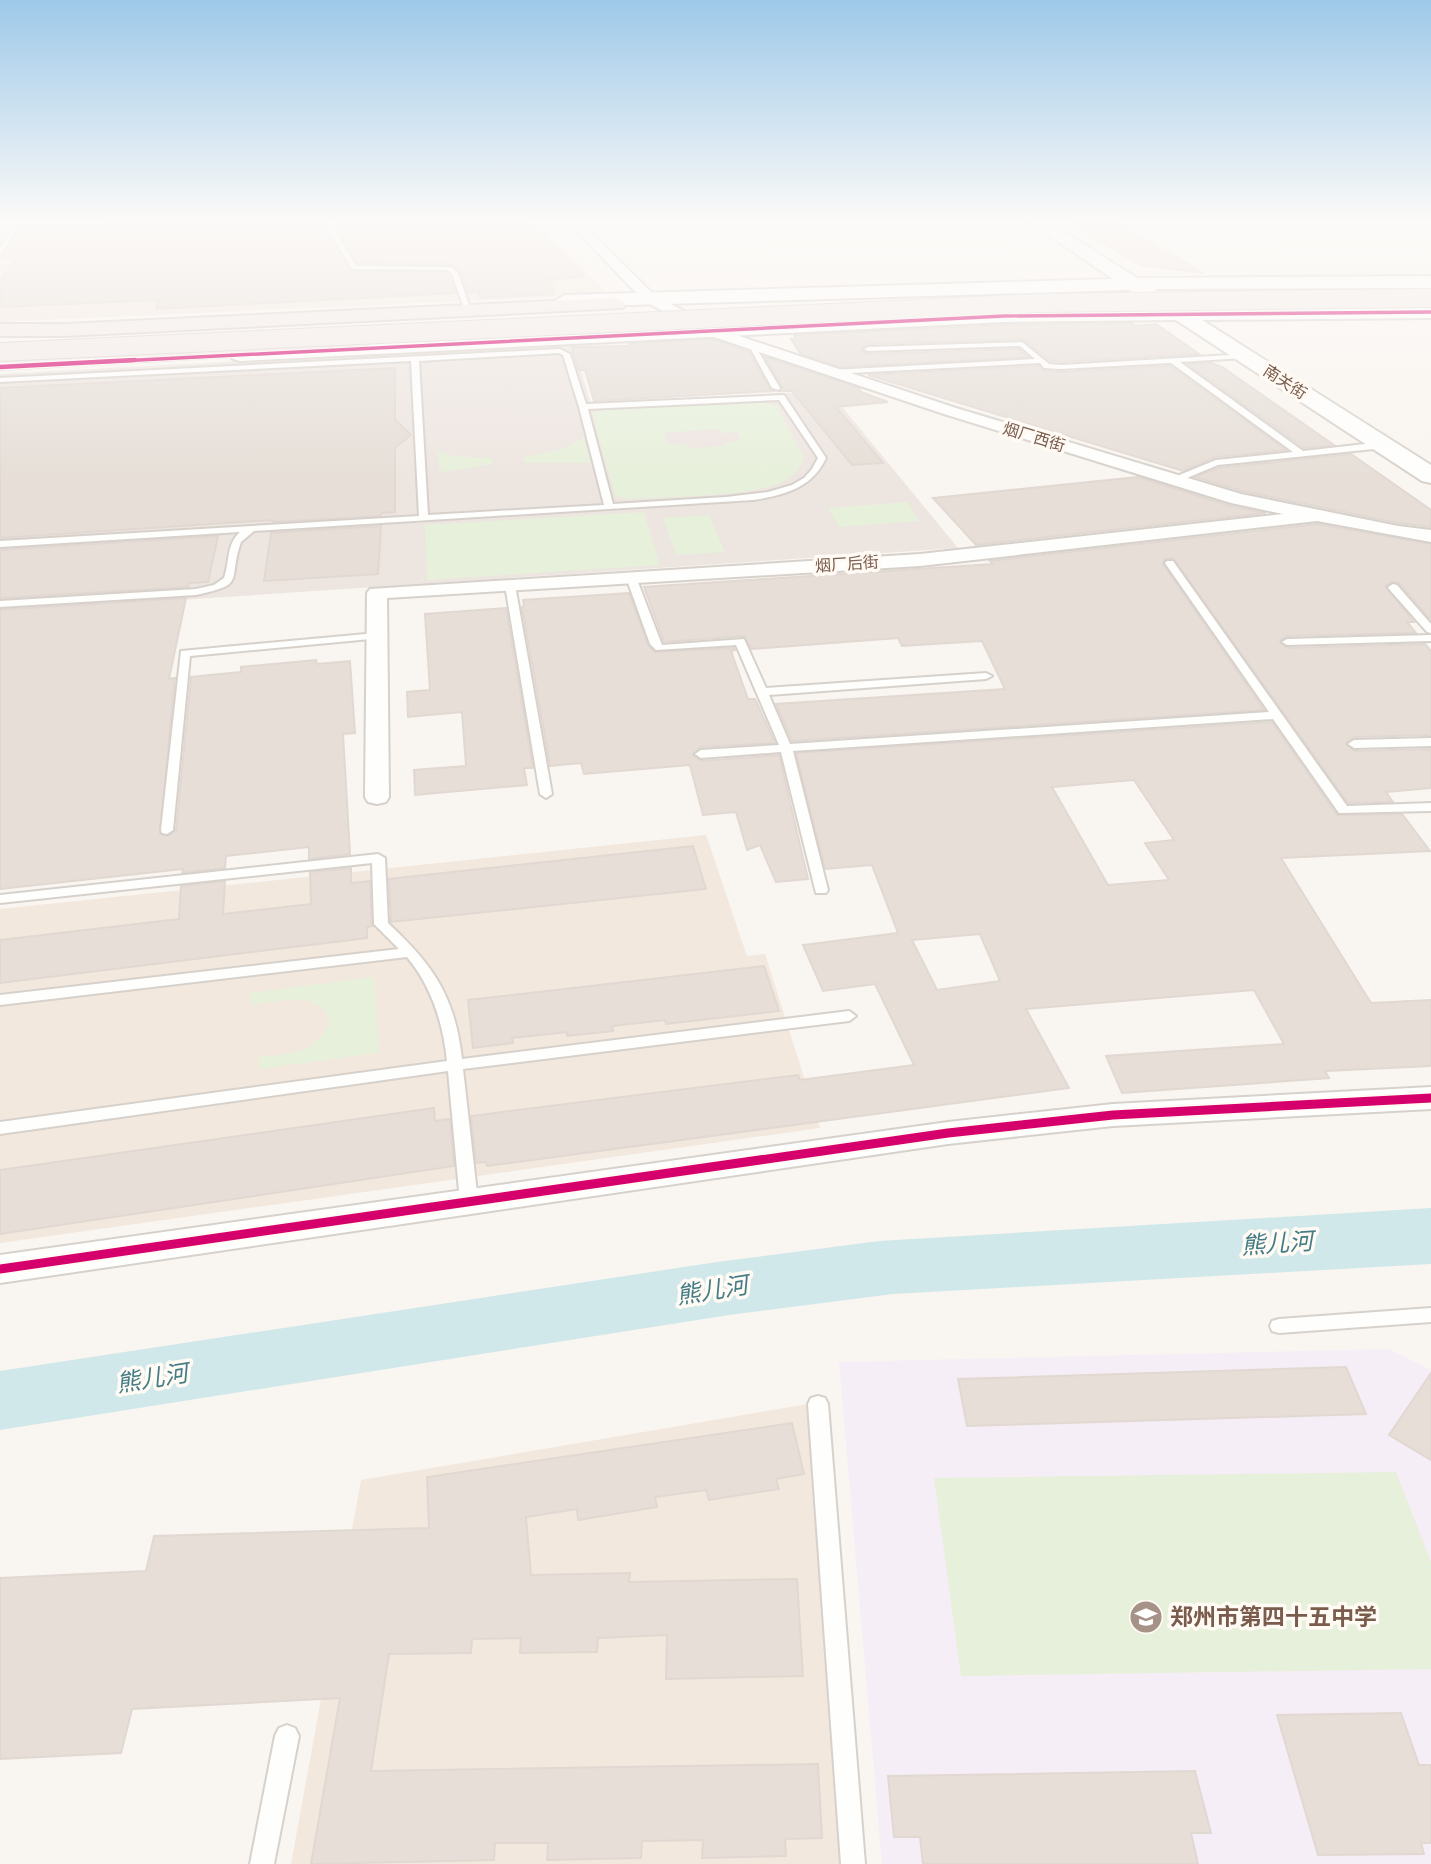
<svg xmlns="http://www.w3.org/2000/svg" width="1431" height="1864" font-family="Montserrat,'Noto Sans SC',sans-serif">
  <rect width="100%" height="100%" fill="#f9f5f0"/>
  <g fill="#f2e8de">
    <path d="M0,220H478L483,226L446,259L565,249L604,291L601,295L0,322Z"/>
    <path d="M706,835L747,956L765,954L820,1128L0,1243V909Z"/>
    <path d="M808,1404L841,1864H291L361,1480Z"/>
  </g>
  <path fill="#ede5e0" d="M556,344L573,345L591,404L802,392L813,410L843,408L958,548L0,612V374Z"/>
  <path fill="#f6eef6" d="M1389,1349L1431,1370V1864H882L839,1362Z"/>
  <g fill="#e7f0db" fill-rule="evenodd">
    <path d="M756,401L777,406L804,457C800,468 795,475 784,481C756,497 664,497 628,499L615,496L592,413L603,410ZM718,429L720,433L737,432L741,441L724,443L725,446L688,448L686,444L668,445L664,433Z"/>
    <path d="M581,439H584L591,463H524L523,457L562,449Z"/>
    <path d="M437,451L455,456L492,458L493,464L440,472Z"/>
    <path d="M907,502L920,521L839,527L828,508Z"/>
    <path d="M644,512L660,565L427,580L425,525Z"/>
    <path d="M709,515L725,552L676,555L663,518Z"/>
    <path d="M374,977L379,1053L259,1069V1057C291,1053 315,1056 330,1021C317,988 278,1002 250,1005L251,993Z"/>
    <path d="M1396,1472L1431,1562V1669L961,1676L934,1478Z"/>
  </g>
  <path fill="#d0e8ea" d="M1431,1208V1264L893,1294L729,1315L0,1430V1371L717,1262L879,1241Z"/>
  <g fill="#e6ded7" stroke="#e2d8d2" stroke-width="2" fill-rule="evenodd">
    <path d="M113,220H320L352,272L446,273L456,293L156,309L159,300L0,307V282L18,257L3,258L24,226L113,223Z"/>
    <path d="M332,220H530L583,276L549,280L555,294L480,298L479,292L468,293L460,272L451,264L358,263Z"/>
    <path d="M1067,220H1113L1203,273L1140,265Z"/>
    <path d="M1132,323L1135,326L1156,324L1199,354L1061,362L1050,361L1022,339L868,344L862,350L868,354L1019,349L1028,357L840,367L800,353L791,339H796L794,335L1004,325Z"/>
    <path d="M713,339L749,352L770,389L775,391L594,401L585,370H578L572,347L627,346L630,344Z"/>
    <path d="M765,357L859,388L861,392L888,402L836,407L883,463L852,465L792,391H781L782,387Z"/>
    <path d="M1211,363L1222,367L1334,445L1304,448L1187,364Z"/>
    <path d="M1039,366L1044,371L1061,372L1170,366L1286,450L1216,457L1183,471L868,375Z"/>
    <path d="M395,368V419L411,435L395,448V512L381,513V516L273,522V520L0,538V388Z"/>
    <path d="M1351,454L1431,510V527L1398,523L1242,491L1195,477L1219,468Z"/>
    <path d="M1138,477L1230,506L1266,513L976,545L933,498Z"/>
    <path d="M1317,524L1431,544V620L1399,583L1392,582L1385,586L1414,622H1407L1416,633L1287,636L1280,641L1287,648L1425,644L1431,651V735L1354,737L1346,743L1354,751L1431,749V788L1386,792L1393,802L1348,803L1173,558L1165,559L1163,564L1264,710L792,741L776,704L1005,689L982,641L902,646L898,638L751,649L744,636L664,642L644,587L993,564L990,561Z"/>
    <path d="M381,526L378,574L264,581L271,533Z"/>
    <path d="M218,536L208,582L189,583L188,587L0,598V550Z"/>
    <path d="M629,593L648,645L654,652L734,648L735,650L731,651L748,699H755L775,743L701,747L693,755L701,761L779,755L808,879L776,882L760,845L747,850L736,812L703,815L690,765L584,774L581,763L550,766L522,607H524L523,600Z"/>
    <path d="M186,598L169,679L175,678L160,834L168,836L176,830L191,677L241,672V667L316,660L317,664L350,661L355,733L343,734L350,854L309,859V847L226,856L225,868L182,873L183,869L0,889V610Z"/>
    <path d="M506,608L533,768H524L527,785L415,795L414,770L466,766L462,712L408,717L407,692L430,690L425,614Z"/>
    <path d="M1272,722L1337,815L1402,814L1430,851L1281,858L1371,1003L1431,1000V1066L1325,1071L1329,1078L1122,1093L1106,1056L1284,1044L1254,990L1026,1009L1069,1088L487,1166L486,1162L476,1163L471,1116L798,1075L800,1080L914,1065L875,984L823,991L803,945L898,933L872,865L825,869L796,753ZM1134,780L1174,840L1145,843L1169,880L1108,885L1052,787ZM980,934L1000,981L937,990L912,940Z"/>
    <path d="M693,846L706,889L391,922L389,879Z"/>
    <path d="M351,868V883L370,881L372,926L367,927V938L0,983V940L179,919L181,886L225,881L223,914L311,904L310,872Z"/>
    <path d="M764,966L779,1011L666,1024L665,1020L612,1026L613,1031L567,1036V1032L512,1038L513,1043L473,1048L468,1000Z"/>
    <path d="M434,1108L435,1121L450,1119L454,1166L0,1234V1170Z"/>
    <path d="M1346,1367L1366,1414L967,1426L958,1379Z"/>
    <path d="M1431,1373V1460L1389,1435Z"/>
    <path d="M792,1423L804,1474L776,1479L779,1489L709,1500L706,1490L655,1497L657,1507L578,1520L577,1509L526,1517L531,1575L630,1573L629,1582L797,1579L803,1676L666,1679L667,1635L598,1638L597,1652L520,1653L521,1638L472,1639L471,1653L389,1654L371,1771L818,1764L822,1838L785,1839L786,1856L702,1858L703,1840L642,1841L641,1858L547,1860L548,1843H495L494,1860L311,1864L340,1698L132,1709L121,1753L0,1759V1578L146,1571L154,1536L429,1528L427,1477Z"/>
    <path d="M1401,1713L1419,1765H1431V1843H1421L1424,1854L1318,1855L1277,1715Z"/>
    <path d="M1195,1771L1211,1833H1191L1198,1864H923L920,1837H894L888,1776Z"/>
  </g>
  <g fill="none" stroke-linecap="round" stroke-linejoin="round">
    <defs>
      <g id="lane">
        <path d="M18,220H24L0,255V248Z"/>
        <path d="M323,220H329L356,266L451,267L458,273L469,305L466,307L463,305L452,274L447,270L352,269Z"/>
        <path d="M1022,342L1049,364L1061,365L1247,354L1248,356L1244,358L1180,362L1303,451L1383,442L1387,445L1383,448L1218,465L1175,483L1172,482V478L1216,460L1293,452L1171,363L1061,369L1044,368L1040,363L831,374L827,372L831,370L1035,359L1020,346L868,351L864,349L868,347Z"/>
        <path d="M748,344L755,346L780,388L779,390L772,388Z"/>
        <path d="M560,349L570,354L586,404L784,395L826,458C812,488 785,495 753,500L254,531L241,542C227,581 248,584 196,595L0,607V601L196,589L214,585L224,578C230,561 226,545 240,532L0,547V541L419,516L411,361L0,382V378ZM559,353L563,355L579,407L604,505L428,515L419,361ZM779,400L818,458L812,469L804,478L792,485L768,492L726,497L613,504L588,409Z"/>
        <path d="M1167,561H1173L1347,806L1431,803V811L1339,813L1273,719L793,751L828,890L826,893H816L781,752L701,758L695,754L701,750L779,745L736,645L656,650L650,644L626,577L631,574L636,577L662,645L744,639L766,688L986,673L992,676L986,679L769,695L790,744L1269,712L1165,563Z"/>
        <path d="M510,582L515,585L552,794L546,798L540,794L505,585Z"/>
        <path d="M1393,584L1397,585L1431,624V633L1427,632L1389,589L1388,587Z"/>
        <path d="M377,633L382,636L381,638L190,656L173,830L167,834L162,833L161,830L181,651Z"/>
        <path d="M1431,635V641L1287,645L1282,642L1287,639Z"/>
        <path d="M1431,738V746L1354,748L1348,744L1354,740Z"/>
        <path d="M378,854L385,858L388,923C433,965 455,996 462,1059L849,1011L856,1016L849,1021L463,1069L478,1202L475,1206L469,1208L463,1206L460,1202L448,1071L0,1134V1122L447,1061C443,1023 432,987 407,957L0,1005V995L399,949L374,924L372,863L0,903V895Z"/>
        <path d="M1431,1308V1322L1279,1333L1272,1331L1270,1326L1272,1321L1279,1319Z"/>
        <path d="M818,1396L825,1398L828,1404L865,1864H841L808,1404L811,1398Z"/>
        <path d="M287,1725L295,1728L299,1736L274,1864H250L275,1736L279,1728Z"/>
      </g>
      <g id="street">
        <path d="M566,220H579L654,295L718,329L956,408L1241,494L1398,526L1431,530V542L1317,521L920,566L387,598L389,797L386,802L377,804L368,802L365,797L367,593L370,589L920,554L1283,514L1231,503L944,414L708,335L644,301Z"/>
        <path d="M1431,1087V1109L1113,1126L948,1144L0,1283V1255L948,1122L1113,1104Z"/>
      </g>
      <path id="secondary" d="M1026,220H1045L1137,278L1431,276V288L1154,289L1184,308L1431,306V318L1202,320L1431,465V483L1422,481L1176,320L1004,322L240,361L233,359L230,355L233,351L240,349L1004,310L1159,309L1129,290L565,307L555,301L565,295L1113,279Z"/>
      <g id="highway">
        <path d="M616,298L626,304L623,308L64,336H0V324H64Z"/>
        <path d="M361,338L368,340L371,344L368,348L0,369V357Z"/>
      </g>
    </defs>
    <use href="#lane" stroke="#d7d1cb" stroke-width="4"/>
    <use href="#street" stroke="#d7d1cb" stroke-width="4"/>
    <use href="#secondary" stroke="#d9d2cb" stroke-width="4"/>
    <use href="#highway" stroke="#dad1cc" stroke-width="4"/>
    <use href="#lane" fill="#fefefd" fill-rule="evenodd"/>
    <use href="#street" fill="#fefefd" fill-rule="evenodd"/>
    <use href="#secondary" fill="#fefefd" fill-rule="evenodd"/>
    <use href="#highway" fill="#f2eae7" fill-rule="evenodd"/>
    <defs>
      <path id="highway-bridge" d="M0,352L1042,303L1431,298"/>
    </defs>
    <use href="#highway-bridge" stroke="#dad1cc" stroke-width="20" stroke-linecap="butt"/>
    <use href="#highway-bridge" stroke="#f2eae7" stroke-width="18"/>
    <defs>
      <path id="cycleway-far2" d="M100,362L1004,316L1431,312"/>
      <path id="cycleway-far1" d="M0,367L135,360"/>
      <path id="cycleway" d="M0,1269L948,1133L1113,1115L1431,1098"/>
    </defs>
    <use href="#cycleway-far2" stroke="#fffaf3" stroke-width="5"/>
    <use href="#cycleway-far1" stroke="#fffaf3" stroke-width="7"/>
    <use href="#cycleway" stroke="#fffaf3" stroke-width="13"/>
    <use href="#cycleway-far2" stroke="#d6006c" stroke-width="3.5"/>
    <use href="#cycleway-far1" stroke="#d6006c" stroke-width="4.5"/>
    <use href="#cycleway" stroke="#d6006c" stroke-width="9"/>
  </g>
  <linearGradient id="sky" x2="0" y2="1"><stop stop-color="#9ec9e9"/><stop offset="0.46" stop-color="#fcfaf8"/><stop offset="1" stop-color="#fcfaf8" stop-opacity="0"/></linearGradient>
  <rect width="1431" height="481" fill="url(#sky)"/>
  <defs>
    <symbol id="school-disc" viewBox="-11 -11 22 22"><circle r="9.5" fill="#a69286" stroke="#fffaf3"/><path d="M0-5L7-2L0 1L-7-2ZM-4 1L0 2.5L4 1V4Q0 6-4 4Z" fill="#fff"/></symbol>
  </defs>
  <g fill-rule="evenodd">
    <use href="#school-disc" x="1127" y="1598" width="38" height="38"/>
  </g>
  <g text-anchor="middle" dominant-baseline="central" stroke-width="7" stroke-linejoin="round" paint-order="stroke">
    <g font-size="16" fill="#7a5c4d" stroke="#fffaf3">
      <text transform="translate(1285 382) rotate(33)">南关街</text>
      <text transform="translate(1034 437) rotate(17)">烟厂西街</text>
      <text transform="translate(847 564) rotate(-4)">烟厂后街</text>
    </g>
    <g font-size="23" font-weight="bold" fill="#7a5c4d" stroke="#fffaf3" text-anchor="start">
      <text x="1170" y="1617">郑州市第四十五中学</text>
    </g>
    <g font-size="24" font-style="italic" fill="#437c86" stroke="#fffaf3">
      <text transform="translate(1277 1243) rotate(-4)">熊儿河</text>
      <text transform="translate(712 1290) rotate(-9)">熊儿河</text>
      <text transform="translate(152 1378) rotate(-9)">熊儿河</text>
    </g>
  </g>
</svg>
